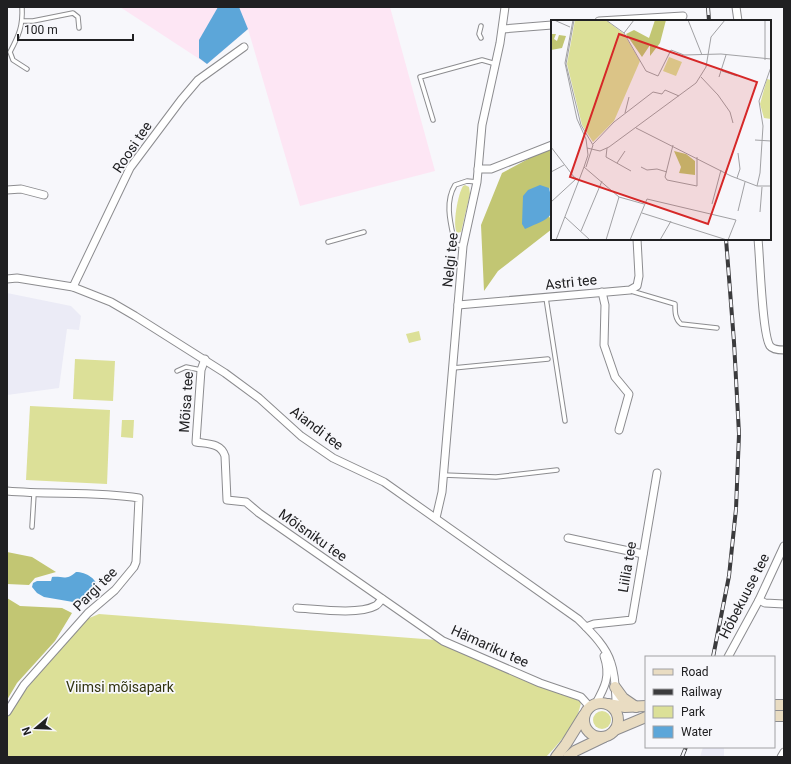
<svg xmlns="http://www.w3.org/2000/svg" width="791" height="764" font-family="Roboto,sans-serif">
  <rect width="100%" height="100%" fill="#f7f7fb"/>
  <g fill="#ebebf6">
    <path d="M7,293L71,306L81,316L79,330L67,329L59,388L7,395Z"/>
    <path d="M703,747H724V757H700Z"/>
  </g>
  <path fill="#fde6f4" d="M120,7H390L435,171L300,206L248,29L207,64Z"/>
  <g fill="#dce098">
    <path d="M465,185L469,187L470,194L461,232L457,233C452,225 458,194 463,186Z"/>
    <path d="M419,331L421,340L409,343L406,334Z"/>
    <path d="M75,359L115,361L113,401L73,399Z"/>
    <path d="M30,406L110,410L107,484L26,480Z"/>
    <path d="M122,420H134L133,438L121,437Z"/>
    <path d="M99,614L437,640L569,696L581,702C578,723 560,742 546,757H7V716L10,710L36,677L70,637L87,619Z"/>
    <circle cx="602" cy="720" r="9"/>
  </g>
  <g fill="#c2c673">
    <path d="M552,150V199L549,187V218L552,213V229L498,271L484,291L481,225L502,173L543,151Z"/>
    <path d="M7,552L32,557L56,572L35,578L29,585L7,584Z"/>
    <path d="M7,598L20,606L62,608L72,613L55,641L17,683L7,700Z"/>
  </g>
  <g fill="#5ca6d9">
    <path d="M218,7H239L248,29L207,64L199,58V40Z"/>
    <path d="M540,185L549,188C557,219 551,217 525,229L522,224L523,196L528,190Z"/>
    <path d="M76,572C86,572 98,579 98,590L85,595L81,600L73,602L44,597L37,593L32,587L33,583L37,581H51L52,577C63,576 66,581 76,572Z"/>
  </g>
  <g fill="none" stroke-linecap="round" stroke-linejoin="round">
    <defs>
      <g id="lane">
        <path d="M22,7C23,26 19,35 10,52L13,60L27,69"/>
        <path d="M23,21H33L73,13L78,17L79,28"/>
        <path d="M481,26L479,34L481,38"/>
        <path d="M433,120L420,77L482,60L496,64"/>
        <path d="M328,242L364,232"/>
        <path d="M463,246L455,244C451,225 444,203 455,185L467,181L477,182"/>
        <path d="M631,291L675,304C675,312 675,319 681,324L717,328"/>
        <path d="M546,298L565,421"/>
        <path d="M453,368L548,359"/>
        <path d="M177,371L186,367L201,370"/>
        <path d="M443,475L496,477L557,470"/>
        <path d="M32,527L34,494"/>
      </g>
      <g id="street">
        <path d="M736,7L738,21"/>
        <path d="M599,21L683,16"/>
        <path d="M503,29L552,25"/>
        <path d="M478,169H491L552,145"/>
        <path d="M7,190L21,189L44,195"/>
        <path d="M758,239C760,257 762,335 770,346C773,350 780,350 784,350"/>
        <path d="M7,279L17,278L73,287L111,302L135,316L225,373L259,398L301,436L333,458L384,482L578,619C590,631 606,646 611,663C617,680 615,698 617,715"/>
        <path d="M73,287L130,168L181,100L198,80L244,47"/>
        <path d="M602,292L605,305L604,345L615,377L629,394L619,430"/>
        <path d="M458,305L630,290L637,286L639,276L637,239"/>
        <path d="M205,359L201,370L196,442C208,444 221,443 225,456L227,500L246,502L259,513L443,641L540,683L581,697L590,707"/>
        <path d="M7,491C51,495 95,491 139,498L136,562L134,567L115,590L88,613L24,685L7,712"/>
        <path d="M436,518L442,492L463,246L477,182L482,125L500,43L505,7"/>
        <path d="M568,538L643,554"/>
        <path d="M759,600L765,603L784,604"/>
        <path d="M297,608C316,609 359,615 375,606C378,605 380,601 382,599"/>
        <path d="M586,627L594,624L632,620L657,473"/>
        <path d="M728,657L759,600L784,546"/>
        <path d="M595,705C605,687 611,676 604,656"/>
        <path d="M781,757L784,752"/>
      </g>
      <g id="secondary">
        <path d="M615,687L623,698L636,707"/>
        <circle cx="601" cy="720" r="17"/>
        <path d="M608,704L625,707L646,706"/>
        <path d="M774,705H784"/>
        <path d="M774,716H784"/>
        <path d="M615,730L646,717"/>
        <path d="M556,757L566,744L584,715"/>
        <path d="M568,757L575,751L604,737"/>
      </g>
    </defs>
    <use href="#lane" stroke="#8c8c8f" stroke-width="5.5"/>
    <use href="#street" stroke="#8c8c8f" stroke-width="9"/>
    <use href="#secondary" stroke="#8c8c8f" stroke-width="12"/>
    <use href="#lane" stroke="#fff" stroke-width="3.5"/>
    <use href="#street" stroke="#fff" stroke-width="7"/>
    <use href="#secondary" stroke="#e9dcc2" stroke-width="10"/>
    <defs>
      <g id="rail">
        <path d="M708,7L709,21"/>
        <path d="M713,657L729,576L736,509L739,434L734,342L726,239"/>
        <path d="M682,757L686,747"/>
      </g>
    </defs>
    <use href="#rail" stroke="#3b3b3d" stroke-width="4"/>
    <use href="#rail" stroke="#f7f7fb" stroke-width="2.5" stroke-dasharray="8" stroke-linecap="butt"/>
  </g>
  <g text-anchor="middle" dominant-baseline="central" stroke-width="3.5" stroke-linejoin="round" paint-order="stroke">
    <g font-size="14" fill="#202022" stroke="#f7f7fb">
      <text transform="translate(132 147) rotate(-56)">Roosi tee</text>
      <text transform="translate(450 260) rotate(-84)">Nelgi tee</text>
      <text transform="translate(571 282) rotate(-6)">Astri tee</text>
      <text transform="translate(186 402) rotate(-86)">Mõisa tee</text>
      <text transform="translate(317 428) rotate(37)">Aiandi tee</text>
      <text transform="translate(313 535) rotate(35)">Mõisniku tee</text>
      <text transform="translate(627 567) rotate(-80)">Liilia tee</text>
      <text transform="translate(95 589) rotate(-45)">Pargi tee</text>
      <text transform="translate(744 596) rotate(-63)">Hõbekuuse tee</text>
      <text transform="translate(490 646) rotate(24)">Hämariku tee</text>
    </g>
    <g font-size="14" fill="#30320e" stroke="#f7f7fb">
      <text x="120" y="687">Viimsi mõisapark</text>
    </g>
  </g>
  <g transform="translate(551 20)">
    <rect width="220" height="220" fill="#f7f7fb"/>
    <path d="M24,0H55L73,14L89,41L63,101L42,122L31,105L16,44ZM118,37L131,42L125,56L112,51ZM216,59L220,60V99L213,98L209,84Z" fill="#dce098"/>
    <path d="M104,0H115L109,23L99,36V25L91,37L75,14L83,10L98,18ZM0,14H5L3,19L6,21L8,15L15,16L11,28L0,30ZM123,131L135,134L144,141V155L128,153L130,147Z" fill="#c2c673"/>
    <path fill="none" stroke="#a1a1a4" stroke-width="1" d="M3,0L19,7M22,0L14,43L26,99L35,119L37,135L33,147L68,177L93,184M23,0L15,44L30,105L42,125L35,147M55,0L73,13L95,51L107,56L120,30L133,35L170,34L220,39M137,0L151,35M214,0V40M73,13L83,0M171,51L186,56M150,57L167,75L179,92L182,103M168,57L175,35M74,93L78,77M85,108L180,156L206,166H220M204,120L220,121M42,124L63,102L102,72L111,74L114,70L128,76M122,125L114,157L116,160L146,166V137M0,127L23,157L28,160M36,128L49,131L58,127L145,63L155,47L160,17L174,0M56,128L55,137L80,151M66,143L74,131M90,147L96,150L106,149L116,152M0,152L13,145M186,158L189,149L187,133M206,166L209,153L212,106L208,81L220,47M0,182L25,159M161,184L170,150M187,191L194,162M209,192L211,167M91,193L176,220M14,197L39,220M30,211L51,161M5,220L33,147M55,220L68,177M79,220L96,179L185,200L177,220M109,220L120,201"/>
    <path fill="#d62828" fill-opacity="0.15" stroke="#d62828" stroke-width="2" d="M68,14L206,62L157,204L19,157Z"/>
    <rect width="220" height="220" fill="none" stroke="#202022" stroke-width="2"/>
  </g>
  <rect width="791" height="764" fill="none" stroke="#202022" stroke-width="16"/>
  <rect x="645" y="656" width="130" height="92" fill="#f7f7fb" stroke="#a1a1a4"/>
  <rect x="653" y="669" width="20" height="6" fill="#e9dcc2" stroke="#a1a1a4"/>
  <text x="681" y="676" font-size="12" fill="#202022">Road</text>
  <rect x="653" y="689" width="20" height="6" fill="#3b3b3d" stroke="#a1a1a4"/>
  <text x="681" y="696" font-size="12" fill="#202022">Railway</text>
  <rect x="653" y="706" width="20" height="12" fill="#dce098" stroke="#a1a1a4"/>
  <text x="681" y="716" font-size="12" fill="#202022">Park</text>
  <rect x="653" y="726" width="20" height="12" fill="#5ca6d9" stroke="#a1a1a4"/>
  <text x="681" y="736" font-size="12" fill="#202022">Water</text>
  <g transform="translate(36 728) rotate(251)" stroke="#f7f7fb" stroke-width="3" paint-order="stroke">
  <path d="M0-3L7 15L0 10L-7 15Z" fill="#202022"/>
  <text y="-6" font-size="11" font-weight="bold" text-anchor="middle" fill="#202022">N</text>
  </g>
  <path d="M18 34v6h115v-6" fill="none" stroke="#202022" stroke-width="2"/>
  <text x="24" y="34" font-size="12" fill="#202022" stroke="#f7f7fb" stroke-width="3" paint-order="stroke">100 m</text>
</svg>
